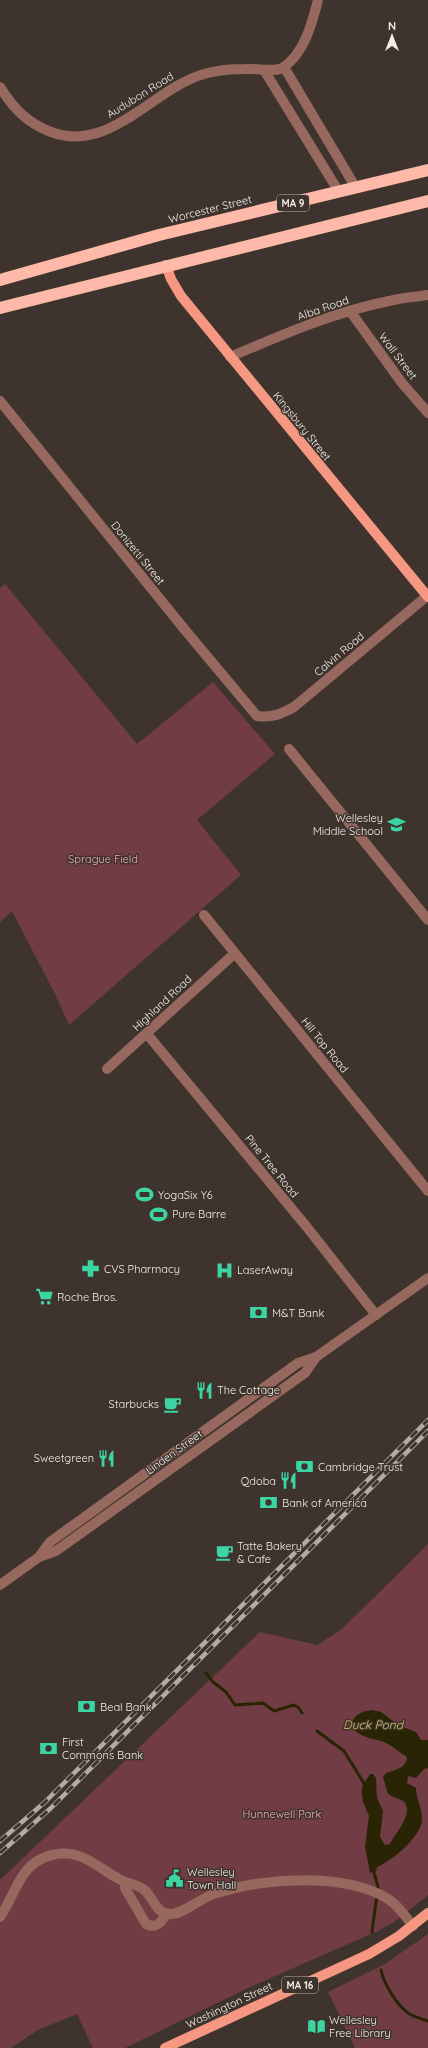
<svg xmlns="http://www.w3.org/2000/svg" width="428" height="2048" font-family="Quicksand,sans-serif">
  <rect width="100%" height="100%" fill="#3e342d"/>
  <g fill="#723c44">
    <path d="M5,584L137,744L213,682L275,754L197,820L241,875L69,1025L55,994L12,911L0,922V588Z"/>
    <path d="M428,1544V1895L394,1922L378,1931L248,1988L125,2048H93L77,2014L38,2030L11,2048H0V1880L260,1632L317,1645L342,1629Z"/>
    <path d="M428,1934V2048H355L328,1992L385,1964Z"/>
  </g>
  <path fill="#292404" d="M373,1710L381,1712L400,1726L416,1732L421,1740H428V1768L424,1769L416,1778L408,1776L407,1783L416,1788C416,1799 422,1808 422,1819C422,1836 392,1861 377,1867L376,1871L370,1873L365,1847L369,1816L363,1802L362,1794V1787L370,1774H373L376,1778L377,1798L383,1811L380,1837L385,1845L390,1844C395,1833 413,1815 405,1803C401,1798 393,1798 388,1794L383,1777L386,1773C395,1770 407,1768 407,1757C400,1753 395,1748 388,1744C376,1737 353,1739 352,1722C356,1713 364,1711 373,1710Z"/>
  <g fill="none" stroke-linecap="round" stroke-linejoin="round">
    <g stroke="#292404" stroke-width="3">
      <path d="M206,1673L213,1682L226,1692L235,1705L263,1703L274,1711L294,1705L298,1707L302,1713"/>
      <path d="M317,1731L344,1751L365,1785"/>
      <path d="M372,1932L378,1887L373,1869"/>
      <path d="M381,1970C384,1984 396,2004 408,2013C414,2017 421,2019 428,2021"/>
    </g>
    <g stroke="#97685d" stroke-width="10">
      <path d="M284,67L356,188"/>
      <path d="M264,70L339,192"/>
      <path d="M0,87C13,108 27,123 51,132C110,154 152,89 204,74C217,70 231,69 246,69C257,68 275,73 284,67C305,52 312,23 318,0"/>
      <path d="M350,311L402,383L428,413"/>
      <path d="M230,357C281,335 334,312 389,301C401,298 415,297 428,295"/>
      <path d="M0,401L185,630L257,716C273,718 281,714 294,707L427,596"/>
      <path d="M289,749L428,920"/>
      <path d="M204,915L428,1191"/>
      <path d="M147,1034L306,1226L376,1315"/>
      <path d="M107,1069L234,954"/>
      <path d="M39,1557L50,1542L298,1363L316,1357L428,1278"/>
      <path d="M0,1585L39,1557L56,1551L305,1373L316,1357"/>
      <path d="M125,1882V1888L146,1924C156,1929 162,1922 166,1914"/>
      <path d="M0,1917C16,1894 20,1862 52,1855C82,1848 97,1868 121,1880C128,1884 137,1884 143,1889C154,1896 154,1914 171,1914C183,1914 201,1898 214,1894C261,1878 344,1872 388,1899C398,1905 406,1917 413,1926"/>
    </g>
    <g stroke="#f69781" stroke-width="10">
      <path d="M166,265L171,279L181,296L428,597"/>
      <path d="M165,2048L369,1954L399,1936L428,1913"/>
    </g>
    <g stroke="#feb9a8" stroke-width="12">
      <path d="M0,280L159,235L428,170"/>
      <path d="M0,308L428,201"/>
    </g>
    <defs>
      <g id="rail">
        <path d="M0,1841L45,1802L428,1420"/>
        <path d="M0,1853L51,1808L428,1431"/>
      </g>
    </defs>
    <use href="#rail" stroke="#b3aca6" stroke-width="4.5"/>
    <use href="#rail" stroke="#3e342d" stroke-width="3" stroke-dasharray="9" stroke-linecap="butt"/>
  </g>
  <defs>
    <symbol id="school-bare" viewBox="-9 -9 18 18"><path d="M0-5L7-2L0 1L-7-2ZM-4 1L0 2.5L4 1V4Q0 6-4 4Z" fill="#3cd4a3" stroke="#3e342d" stroke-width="2.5" paint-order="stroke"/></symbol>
    <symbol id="stadium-bare" viewBox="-9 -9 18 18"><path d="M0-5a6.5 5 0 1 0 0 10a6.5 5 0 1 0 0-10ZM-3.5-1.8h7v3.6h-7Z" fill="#3cd4a3" stroke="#3e342d" stroke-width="2.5" paint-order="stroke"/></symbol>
    <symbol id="pharmacy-bare" viewBox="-9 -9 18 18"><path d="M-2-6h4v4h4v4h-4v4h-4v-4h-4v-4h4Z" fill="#3cd4a3" stroke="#3e342d" stroke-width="2.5" paint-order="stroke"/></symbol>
    <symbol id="hospital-bare" viewBox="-9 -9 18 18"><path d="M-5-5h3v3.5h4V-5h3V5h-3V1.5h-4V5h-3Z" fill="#3cd4a3" stroke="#3e342d" stroke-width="2.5" paint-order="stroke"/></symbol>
    <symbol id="supermarket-bare" viewBox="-9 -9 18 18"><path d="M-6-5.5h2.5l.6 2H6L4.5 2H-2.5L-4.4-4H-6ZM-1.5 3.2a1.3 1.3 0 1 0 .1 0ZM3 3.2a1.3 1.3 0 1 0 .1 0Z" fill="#3cd4a3" stroke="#3e342d" stroke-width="2.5" paint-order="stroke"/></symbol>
    <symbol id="bank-bare" viewBox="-9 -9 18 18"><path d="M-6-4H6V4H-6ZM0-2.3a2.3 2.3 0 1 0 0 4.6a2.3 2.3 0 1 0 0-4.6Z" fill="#3cd4a3" stroke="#3e342d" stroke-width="2.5" paint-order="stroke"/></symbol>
    <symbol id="restaurant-bare" viewBox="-9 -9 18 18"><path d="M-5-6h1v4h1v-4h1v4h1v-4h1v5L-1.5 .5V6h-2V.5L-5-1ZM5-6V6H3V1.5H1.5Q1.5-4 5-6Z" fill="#3cd4a3" stroke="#3e342d" stroke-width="2.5" paint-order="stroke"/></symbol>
    <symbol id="cafe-bare" viewBox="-9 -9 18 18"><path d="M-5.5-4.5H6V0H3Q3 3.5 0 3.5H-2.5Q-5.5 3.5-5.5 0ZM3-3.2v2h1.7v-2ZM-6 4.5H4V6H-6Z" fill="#3cd4a3" stroke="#3e342d" stroke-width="2.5" paint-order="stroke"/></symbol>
    <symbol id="civic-bare" viewBox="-9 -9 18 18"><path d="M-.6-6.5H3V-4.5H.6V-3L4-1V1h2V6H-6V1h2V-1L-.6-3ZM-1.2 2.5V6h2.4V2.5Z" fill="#3cd4a3" stroke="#3e342d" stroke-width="2.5" paint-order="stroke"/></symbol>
    <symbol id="library-bare" viewBox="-9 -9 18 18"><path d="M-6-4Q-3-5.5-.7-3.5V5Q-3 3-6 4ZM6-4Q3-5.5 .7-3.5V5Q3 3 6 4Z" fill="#3cd4a3" stroke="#3e342d" stroke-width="2.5" paint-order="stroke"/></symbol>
  </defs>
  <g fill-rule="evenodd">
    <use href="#school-bare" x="384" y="812" width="25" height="25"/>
    <use href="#stadium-bare" x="132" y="1182" width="25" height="25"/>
    <use href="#stadium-bare" x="146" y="1202" width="25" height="25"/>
    <use href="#pharmacy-bare" x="78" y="1256" width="25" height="25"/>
    <use href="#hospital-bare" x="212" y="1258" width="25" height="25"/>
    <use href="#supermarket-bare" x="32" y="1284" width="25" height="25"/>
    <use href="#bank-bare" x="246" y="1300" width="25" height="25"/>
    <use href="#restaurant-bare" x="192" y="1378" width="25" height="25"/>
    <use href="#cafe-bare" x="160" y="1392" width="25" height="25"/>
    <use href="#restaurant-bare" x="94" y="1446" width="25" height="25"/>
    <use href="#bank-bare" x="292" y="1454" width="25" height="25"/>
    <use href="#restaurant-bare" x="276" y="1468" width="25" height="25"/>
    <use href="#bank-bare" x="256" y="1490" width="25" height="25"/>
    <use href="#cafe-bare" x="212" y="1540" width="25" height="25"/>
    <use href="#bank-bare" x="74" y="1694" width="25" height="25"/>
    <use href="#bank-bare" x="36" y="1736" width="25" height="25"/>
    <use href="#civic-bare" x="162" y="1866" width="25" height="25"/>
    <use href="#library-bare" x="304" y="2014" width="25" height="25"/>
  </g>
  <g text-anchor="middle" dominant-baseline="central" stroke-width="3" stroke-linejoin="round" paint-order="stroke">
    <g fill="#3e342d" stroke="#bdb6b1" stroke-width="1">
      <rect x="277" y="195" width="32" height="16" rx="3"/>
      <rect x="282" y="1977" width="36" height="16" rx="3"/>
    </g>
    <g font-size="10" font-weight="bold" fill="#f4eee9">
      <text x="293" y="203">MA 9</text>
      <text x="300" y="1985">MA 16</text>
    </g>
    <g font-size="11" fill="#f4eee9" stroke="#3e342d">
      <text transform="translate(140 95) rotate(-32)">Audubon Road</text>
      <text transform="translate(210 209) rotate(-14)">Worcester Street</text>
      <text transform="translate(323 308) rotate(-19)">Alba Road</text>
      <text transform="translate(398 356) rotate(53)">Wall Street</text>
      <text transform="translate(302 426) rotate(51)">Kingsbury Street</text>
      <text transform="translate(138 553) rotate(51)">Donizetti Street</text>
      <text transform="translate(339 654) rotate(-40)">Calvin Road</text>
      <text transform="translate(162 1003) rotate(-43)">Highland Road</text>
      <text transform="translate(325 1045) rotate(51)">Hill Top Road</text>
      <text transform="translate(272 1166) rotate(51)">Pine Tree Road</text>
      <text transform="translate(174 1452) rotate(-36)">Linden Street</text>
      <text transform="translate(229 2005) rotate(-25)">Washington Street</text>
    </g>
    <g font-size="11" fill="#f4eee9" stroke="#3e342d" text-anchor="start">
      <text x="383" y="818" text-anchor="end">Wellesley<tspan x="383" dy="13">Middle School</tspan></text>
      <text x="158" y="1195">YogaSix Y6</text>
      <text x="172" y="1214">Pure Barre</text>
      <text x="104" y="1269">CVS Pharmacy</text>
      <text x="237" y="1270">LaserAway</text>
      <text x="57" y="1297">Roche Bros.</text>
      <text x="272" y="1313">M&amp;T Bank</text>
      <text x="217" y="1390">The Cottage</text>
      <text x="159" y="1404" text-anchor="end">Starbucks</text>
      <text x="94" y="1458" text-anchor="end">Sweetgreen</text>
      <text x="318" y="1467">Cambridge Trust</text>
      <text x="276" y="1481" text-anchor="end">Qdoba</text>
      <text x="282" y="1503">Bank of America</text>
      <text x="237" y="1546">Tatte Bakery<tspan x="237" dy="13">&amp; Cafe</tspan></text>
      <text x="100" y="1707">Beal Bank</text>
      <text x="62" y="1742">First<tspan x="62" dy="13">Commons Bank</tspan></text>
      <text x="187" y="1872">Wellesley<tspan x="187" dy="13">Town Hall</tspan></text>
      <text x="329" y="2020">Wellesley<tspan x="329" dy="13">Free Library</tspan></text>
    </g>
    <g font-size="11" fill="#f9aeb7" stroke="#3e342d">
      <text x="103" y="859">Sprague Field</text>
      <text x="282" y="1814">Hunnewell Park</text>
    </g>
    <g font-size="12" font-style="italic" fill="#d1c36b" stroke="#3e342d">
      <text x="373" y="1724">Duck Pond</text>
    </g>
  </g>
  <g transform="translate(392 36)" stroke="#3e342d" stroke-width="3" paint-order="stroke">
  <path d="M0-3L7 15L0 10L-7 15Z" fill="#f4eee9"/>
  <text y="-6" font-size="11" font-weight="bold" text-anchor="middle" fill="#f4eee9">N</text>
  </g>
</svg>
